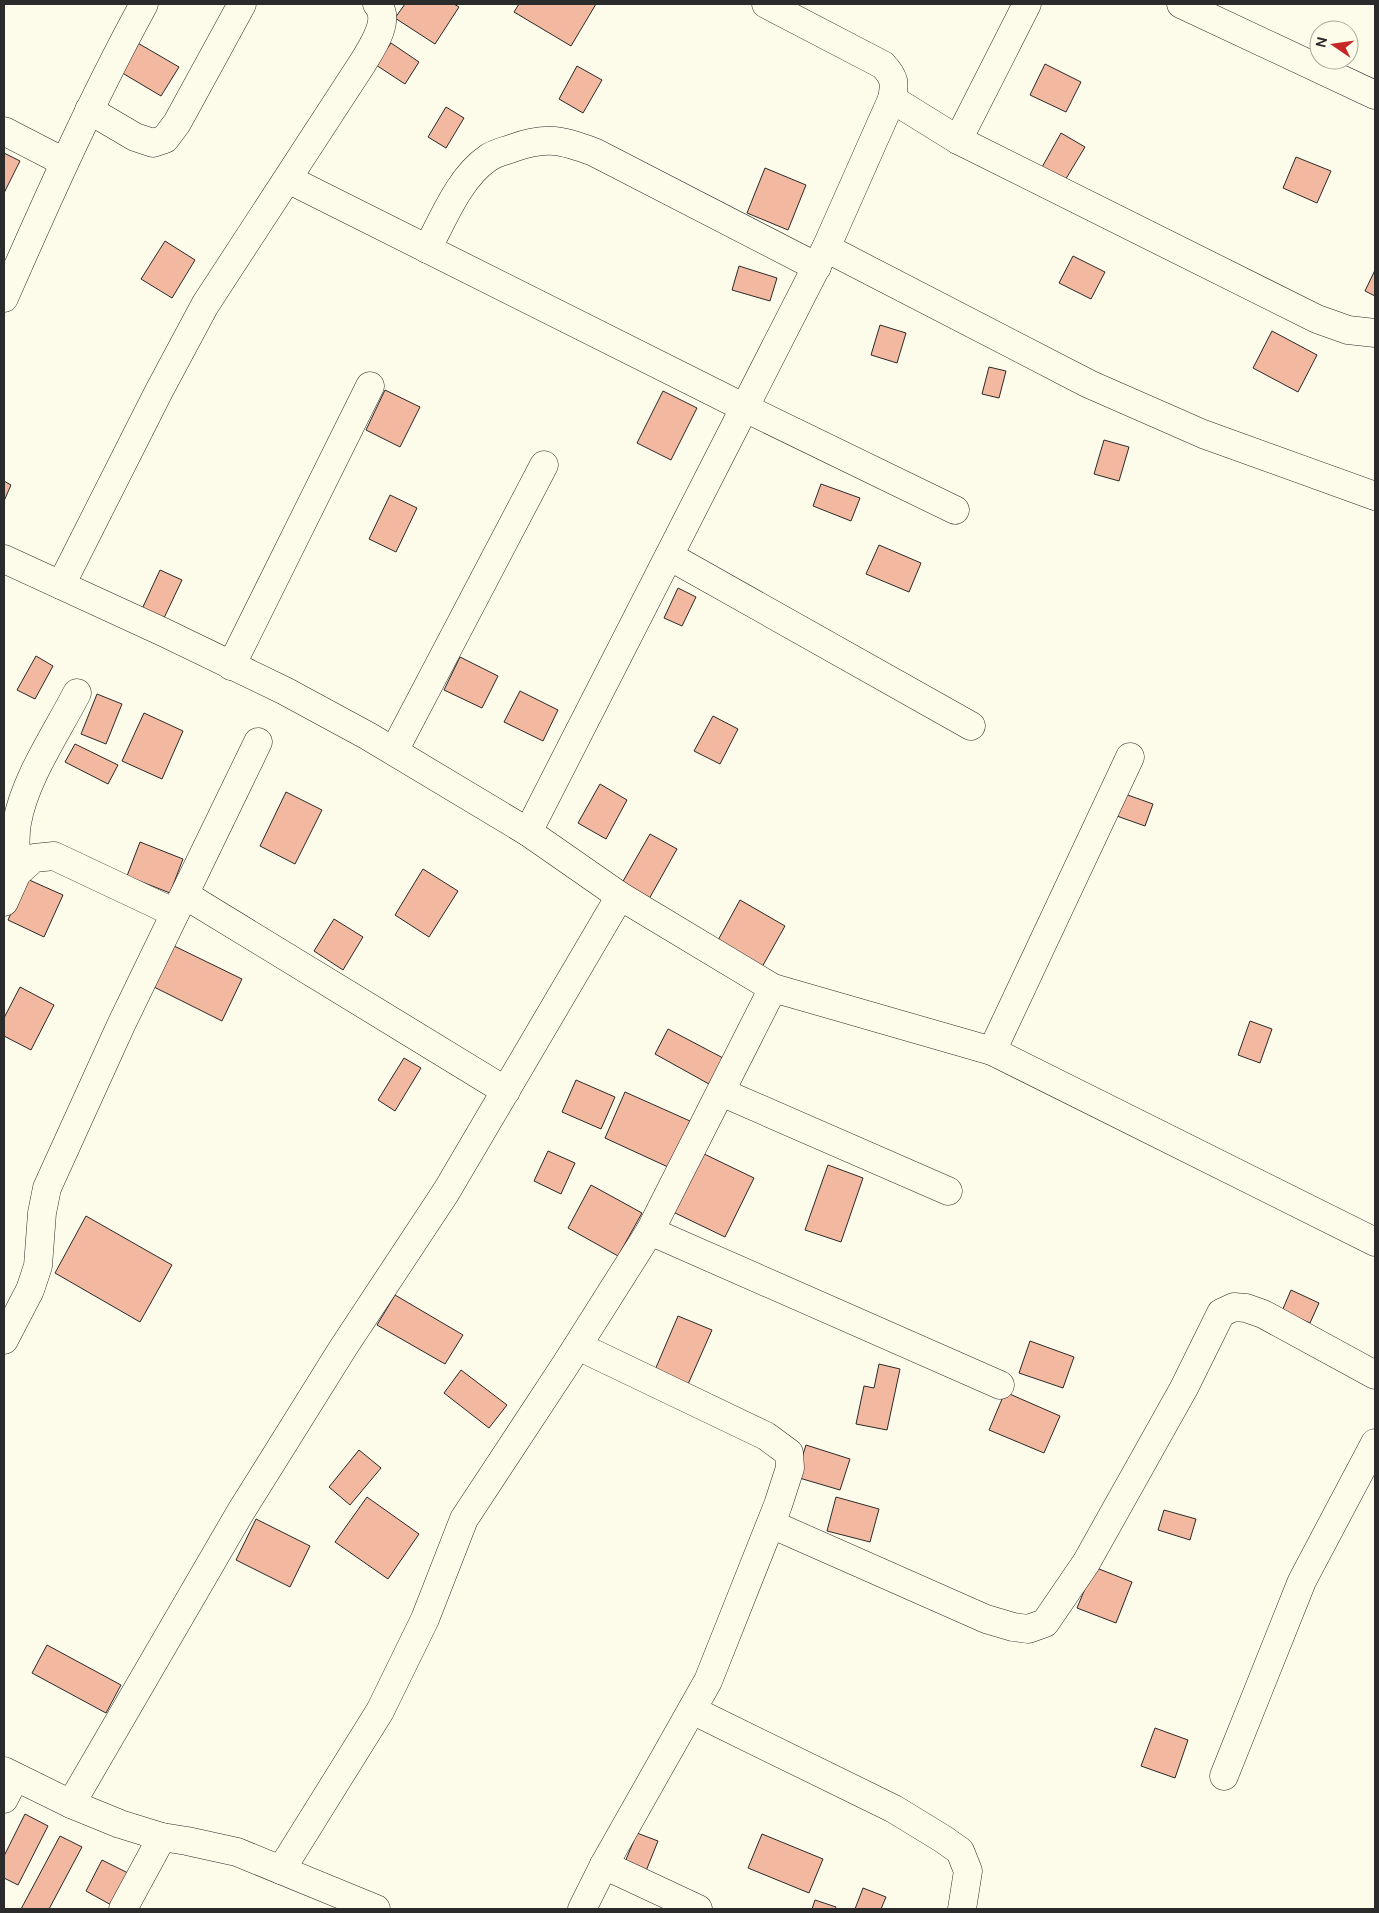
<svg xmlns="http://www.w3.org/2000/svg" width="1379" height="1913" font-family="'DM Sans',sans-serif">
  <rect width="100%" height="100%" fill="#fdfbea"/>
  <g fill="#f2b8a0" stroke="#2b2b2b">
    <path d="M405,4H454L459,7L435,44L395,18Z"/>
    <path d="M519,4H596L571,46L514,12Z"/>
    <path d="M136,42L179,67L161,96L119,71Z"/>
    <path d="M391,43L419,62L405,84L376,65Z"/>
    <path d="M1045,64L1081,82L1066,112L1030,95Z"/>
    <path d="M577,66L602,80L583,113L559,99Z"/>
    <path d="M446,107L464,118L446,148L428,137Z"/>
    <path d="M1061,133L1085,147L1064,182L1041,169Z"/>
    <path d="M4,153L20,161L4,193Z"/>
    <path d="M1296,157L1331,171L1317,203L1283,188Z"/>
    <path d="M765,168L806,185L788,230L747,213Z"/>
    <path d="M165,241L195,260L172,298L141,279Z"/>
    <path d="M1073,256L1105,272L1091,299L1059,283Z"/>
    <path d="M739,266L777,278L770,301L732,290Z"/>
    <path d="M1375,270V296L1365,291Z"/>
    <path d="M880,325L906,333L897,363L871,355Z"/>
    <path d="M1272,331L1317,355L1298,392L1253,368Z"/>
    <path d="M989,367L1006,371L999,398L982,394Z"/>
    <path d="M385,390L420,407L400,447L366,430Z"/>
    <path d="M663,391L697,408L671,460L637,443Z"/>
    <path d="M1104,440L1129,447L1119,481L1094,474Z"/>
    <path d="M4,481L11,485L4,501Z"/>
    <path d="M821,484L860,498L851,521L813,506Z"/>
    <path d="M390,495L417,508L396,552L369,539Z"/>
    <path d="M879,545L921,563L909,592L866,574Z"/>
    <path d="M160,570L182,580L164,618L142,609Z"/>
    <path d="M678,588L696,597L682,626L664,618Z"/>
    <path d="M36,656L53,666L35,699L17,690Z"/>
    <path d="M460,657L498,676L482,708L444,690Z"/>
    <path d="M520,691L558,710L543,741L504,722Z"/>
    <path d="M97,694L122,704L106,744L81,734Z"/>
    <path d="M144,713L183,731L162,779L122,761Z"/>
    <path d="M713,716L738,729L720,764L694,751Z"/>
    <path d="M75,744L118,765L108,784L65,762Z"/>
    <path d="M600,784L627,800L606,839L578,823Z"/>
    <path d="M286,792L322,810L295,864L260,846Z"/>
    <path d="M1122,793L1153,804L1145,826L1114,815Z"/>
    <path d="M650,834L677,849L649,899L622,883Z"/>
    <path d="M140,842L183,859L170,893L127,876Z"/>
    <path d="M423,869L458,891L429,937L395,915Z"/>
    <path d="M27,879L63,895L44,937L8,920Z"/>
    <path d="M740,900L785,926L762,967L717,942Z"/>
    <path d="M334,919L363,937L343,970L314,951Z"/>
    <path d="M168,943L242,979L222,1021L148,984Z"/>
    <path d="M20,987L54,1005L31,1050L4,1036V1018Z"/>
    <path d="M1250,1021L1272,1029L1260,1063L1238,1055Z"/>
    <path d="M668,1029L723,1058L709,1084L655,1054Z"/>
    <path d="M404,1058L421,1068L395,1111L378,1100Z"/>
    <path d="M576,1080L615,1097L601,1129L562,1112Z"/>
    <path d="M625,1092L690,1121L668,1167L605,1138Z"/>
    <path d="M548,1151L575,1163L561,1194L534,1181Z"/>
    <path d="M700,1152L754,1178L725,1237L671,1211Z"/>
    <path d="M828,1165L863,1178L841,1242L805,1230Z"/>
    <path d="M591,1185L642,1213L618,1256L568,1228Z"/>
    <path d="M86,1216L172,1265L140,1322L55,1273Z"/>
    <path d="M1291,1290L1319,1303L1310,1323L1282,1311Z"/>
    <path d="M395,1295L463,1335L445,1364L377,1325Z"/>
    <path d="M678,1316L712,1330L685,1391L652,1377Z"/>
    <path d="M1030,1341L1074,1357L1063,1388L1019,1373Z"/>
    <path d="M879,1364L900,1369L887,1430L856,1424L864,1386L874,1388Z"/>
    <path d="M461,1370L507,1405L489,1428L444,1393Z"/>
    <path d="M1005,1392L1060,1416L1044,1453L989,1430Z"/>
    <path d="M806,1445L850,1459L840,1490L796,1477Z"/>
    <path d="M359,1450L381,1468L350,1505L329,1487Z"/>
    <path d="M367,1497L419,1534L388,1579L335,1542Z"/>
    <path d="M836,1497L879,1509L870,1542L827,1531Z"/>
    <path d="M1164,1510L1196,1519L1190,1540L1158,1530Z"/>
    <path d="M256,1519L310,1546L290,1587L236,1560Z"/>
    <path d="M1094,1567L1132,1582L1116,1623L1077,1608Z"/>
    <path d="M47,1645L121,1685L106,1713L32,1673Z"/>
    <path d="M1155,1728L1188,1740L1175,1778L1141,1766Z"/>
    <path d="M25,1814L48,1826L18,1885L4,1878V1856Z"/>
    <path d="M637,1833L658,1841L644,1876L623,1867Z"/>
    <path d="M762,1834L823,1859L809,1893L748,1868Z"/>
    <path d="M60,1836L82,1847L49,1909H21Z"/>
    <path d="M102,1860L130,1874L113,1906L86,1891Z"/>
    <path d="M863,1888L886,1897L881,1909H855Z"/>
    <path d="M815,1900L836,1907L835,1909H812Z"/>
  </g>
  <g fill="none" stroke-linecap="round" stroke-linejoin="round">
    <defs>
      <g id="minor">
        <path d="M1181,4L1375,95"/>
        <path d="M892,99L958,140L1317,319L1348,330L1375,333"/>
        <path d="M89,110L135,137L153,143L165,139L177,123L242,4"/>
        <path d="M4,131L64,162"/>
        <path d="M958,140L1027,4"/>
        <path d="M288,179L745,408L955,510"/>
        <path d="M826,248L1089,384L1203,434L1375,496"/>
        <path d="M427,249C444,218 459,178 488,158C495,153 505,151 513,148C547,136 562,140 594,152L817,267"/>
        <path d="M4,298C48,198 92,99 144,4"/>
        <path d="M669,556L971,726"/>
        <path d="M4,559L163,632L285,691L368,736L528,832L620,896L773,988L650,1231L566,1364L464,1519L425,1619L380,1711L281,1870"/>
        <path d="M61,585L159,391L205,305L362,64C371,49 392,20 377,4"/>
        <path d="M231,666L370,386"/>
        <path d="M394,751L544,465"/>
        <path d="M528,832L826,248L892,99C895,83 895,78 883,65L766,4"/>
        <path d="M17,873C16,857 14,840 17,823C24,780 57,732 77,693"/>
        <path d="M185,895L506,1091"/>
        <path d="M4,902L17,873L34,858L54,856L175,913"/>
        <path d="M773,988L992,1051L1375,1242"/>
        <path d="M992,1051L1130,757"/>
        <path d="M721,1092L948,1191"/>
        <path d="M650,1231L1000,1385"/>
        <path d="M4,1340L30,1290L38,1266L42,1213L47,1188L121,1025L258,742"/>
        <path d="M578,1346L766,1436L789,1453L790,1468L778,1505L708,1681L604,1865L582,1909"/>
        <path d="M771,1524L986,1619L1013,1627L1028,1629L1045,1623L1086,1563L1184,1388L1221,1313L1234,1307L1246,1308L1263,1314L1375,1375"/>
        <path d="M692,1710L894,1809L943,1839L960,1851L968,1871L962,1909"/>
        <path d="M4,1771L71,1804L120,1824L162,1837L187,1841L237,1852L376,1909"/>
        <path d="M1224,1776L1302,1581L1375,1443"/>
        <path d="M4,1799L15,1777"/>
        <path d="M71,1804L240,1513L343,1348L446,1192L620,896"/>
        <path d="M604,1865L698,1909"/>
        <path d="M123,1909L162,1837"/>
      </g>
    </defs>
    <use href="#minor" stroke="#2b2b2b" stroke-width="29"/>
    <use href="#minor" stroke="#fdfbea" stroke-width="28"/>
  </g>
  <rect width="1379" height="1913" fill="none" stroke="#2b2b2b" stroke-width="10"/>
  <g transform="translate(1334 45) rotate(283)"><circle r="24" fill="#fdfbea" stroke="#a9a89e"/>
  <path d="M0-4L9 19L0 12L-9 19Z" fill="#c62828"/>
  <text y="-8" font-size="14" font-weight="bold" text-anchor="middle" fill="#2b2b2b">N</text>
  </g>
</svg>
